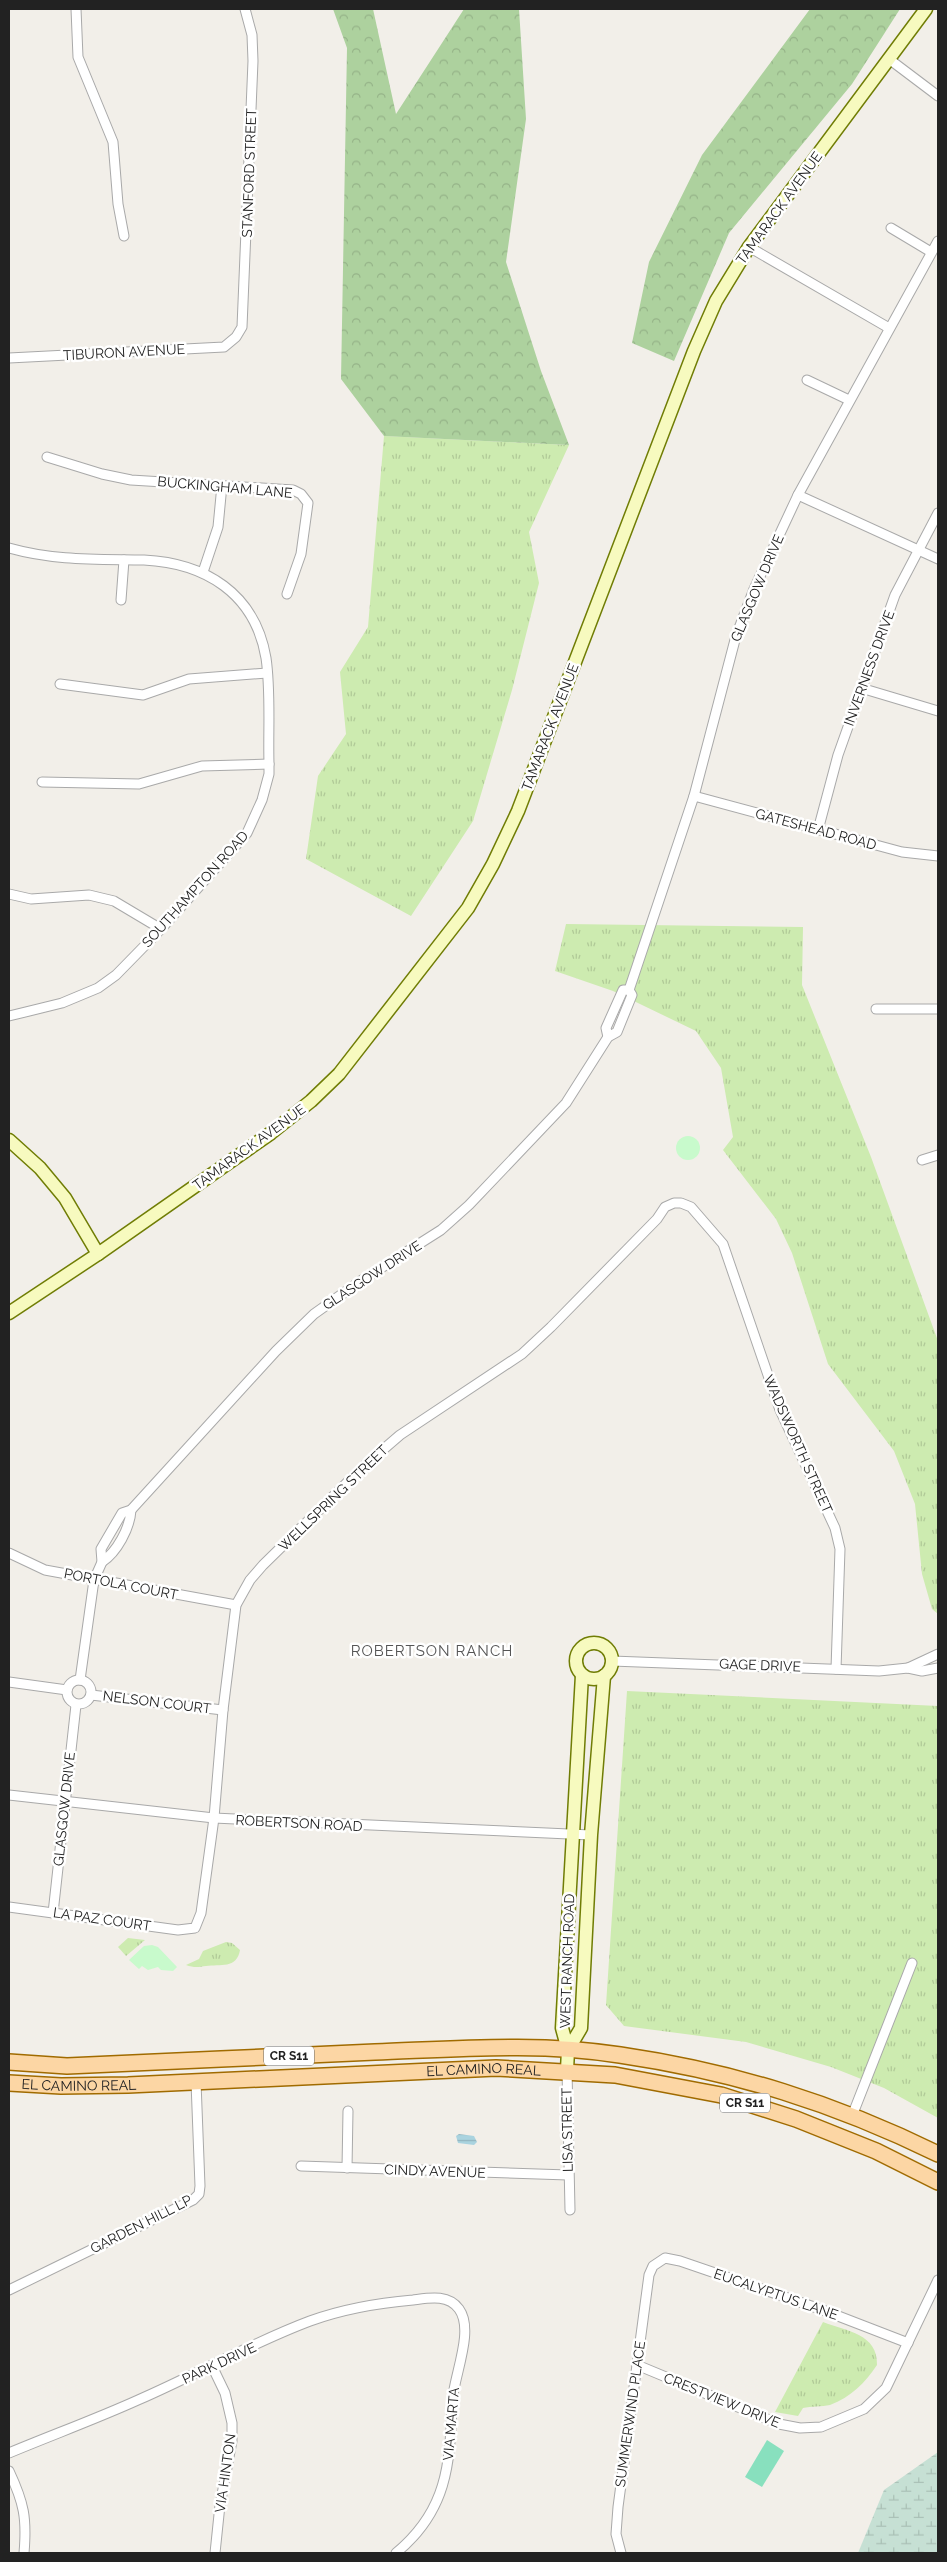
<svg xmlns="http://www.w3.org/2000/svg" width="947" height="2562" font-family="Raleway,sans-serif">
  <defs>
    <pattern id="grass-tufts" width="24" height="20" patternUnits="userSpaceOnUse" patternTransform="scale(1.25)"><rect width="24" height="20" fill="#cdebb0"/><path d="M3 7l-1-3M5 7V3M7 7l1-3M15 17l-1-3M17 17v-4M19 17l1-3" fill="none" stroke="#b0c997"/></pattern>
    <pattern id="forest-crowns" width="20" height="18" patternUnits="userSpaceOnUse" patternTransform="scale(1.25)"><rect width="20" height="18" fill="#add19e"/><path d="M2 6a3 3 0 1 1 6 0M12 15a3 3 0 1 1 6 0" fill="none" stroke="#95b388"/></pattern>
    <pattern id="wetland-marsh" width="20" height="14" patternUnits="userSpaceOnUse" patternTransform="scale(1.25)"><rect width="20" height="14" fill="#c6e0d4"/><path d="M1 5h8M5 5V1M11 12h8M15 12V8" fill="none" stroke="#aac0b6"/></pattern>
    <pattern id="water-rules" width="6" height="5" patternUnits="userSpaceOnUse" patternTransform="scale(1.25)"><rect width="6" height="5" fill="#aad3df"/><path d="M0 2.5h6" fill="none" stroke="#92b5bf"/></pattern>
  </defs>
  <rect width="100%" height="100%" fill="#f2efe9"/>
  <g fill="url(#grass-tufts)">
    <path d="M384,436L569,445L529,532L539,583L512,690L473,821L411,916L306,859L318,776L346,734L340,672L368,627Z"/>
    <path d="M566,924L803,927L802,985L871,1157L938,1341V1614L932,1609L922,1574L915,1504L894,1451L828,1364L792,1253L776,1219L723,1150L733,1137L721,1068L696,1031L613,991L555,971Z"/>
    <path d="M627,1691L938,1706V2118L884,2088L831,2067L746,2042L624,2026L606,2005Z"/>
    <path d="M128,1938L145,1940L126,1956L118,1947Z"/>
    <path d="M226,1942L232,1943L240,1950C237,1969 220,1964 206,1966C199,1967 194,1968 186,1965L199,1959L203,1951Z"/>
    <path d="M823,2322C847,2331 878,2334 877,2365C865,2383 851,2397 830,2405C822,2407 811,2406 803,2408L798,2416L775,2412Z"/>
  </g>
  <g fill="url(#forest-crowns)">
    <path d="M333,9H373L396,114L464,9H519L526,119L506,262L541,371L569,445L384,436L341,379L347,48Z"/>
    <path d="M810,9H900L852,84L729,233L674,361L632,343L649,262L702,155Z"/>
  </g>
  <path fill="url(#wetland-marsh)" d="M938,2452V2553H858L884,2490Z"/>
  <g fill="#c8facc">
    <circle cx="688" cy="1148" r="12"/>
    <path d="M152,1945L158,1947L177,1967L173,1971L161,1970L158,1967L148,1970L142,1966L139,1969L129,1960L144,1946Z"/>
  </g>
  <path fill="#88e0be" d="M767,2440L784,2451L762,2487L745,2477Z"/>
  <path fill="url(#water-rules)" d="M459,2134L474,2136L477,2142L474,2145L458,2143L456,2136Z"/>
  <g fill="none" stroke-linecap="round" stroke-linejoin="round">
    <defs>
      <g id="street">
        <path d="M76,9L78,57L113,142L118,204L124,236"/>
        <path d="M889,59L938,96"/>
        <path d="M891,228L931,252"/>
        <path d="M749,247L889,328"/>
        <path d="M9,358L224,347L236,337L242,327L253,61L252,35L245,9"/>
        <path d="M807,380L849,400"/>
        <path d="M47,457L102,474L131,480L293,490L301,494L308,503L301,554L287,594"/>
        <path d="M798,495L938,559"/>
        <path d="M9,548C55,561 97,559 144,560C205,563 255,593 266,658C271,692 268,729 269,764V774L262,800L247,833L161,929L116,975L98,988L62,1003L9,1016"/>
        <path d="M203,572L218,527L222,485"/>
        <path d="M121,600L124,560"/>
        <path d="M60,684L143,695L189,679L267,673"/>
        <path d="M861,688L938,711"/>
        <path d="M42,782L139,784L202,766L269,764"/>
        <path d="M694,796L902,852L938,856"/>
        <path d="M818,830L838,755L895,595L938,513"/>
        <path d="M9,894L31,899L89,895L114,901L161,929"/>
        <path d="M876,1009H938"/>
        <path d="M608,1037L606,1028L623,990H629"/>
        <path d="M922,1160L938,1155"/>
        <path d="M9,1553L45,1570L236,1605"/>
        <path d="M102,1562C117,1552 130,1528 131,1510"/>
        <path d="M612,1661L879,1671L908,1668L922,1671L938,1668"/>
        <path d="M908,1668L938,1654"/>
        <circle cx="79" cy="1692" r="12"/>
        <path d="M80,1680L94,1580L102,1562L101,1549L122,1513L131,1510L276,1351L314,1314L359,1282L441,1230L469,1205L566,1103L608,1037L617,1032L632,995L629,990L694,796L736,636L754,589L798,495L938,241"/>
        <path d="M9,1682L67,1690"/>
        <path d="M91,1695L223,1710"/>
        <path d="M9,1795L214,1818L591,1835"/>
        <path d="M9,1907L178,1930L195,1928L201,1913L214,1818L223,1710L236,1605L250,1580L263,1565L364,1466L400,1435L522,1354L551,1327L657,1219L665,1207L674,1203H681L691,1207L723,1244L780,1410L835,1528L840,1549L836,1669"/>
        <path d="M53,1913L76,1705"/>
        <path d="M567,2070L570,2210"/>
        <path d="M852,2116L912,1963"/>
        <path d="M301,2166L568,2175"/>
        <path d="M347,2168L348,2111"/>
        <path d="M9,2290L193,2200L199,2194L200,2186L196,2082"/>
        <path d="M637,2365L779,2424L800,2428L821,2427L864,2409L886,2388L938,2280"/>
        <path d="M212,2366L225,2393L232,2423V2441L220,2505L215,2553"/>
        <path d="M9,2453C52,2435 96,2419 138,2400C196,2375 251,2343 310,2321C343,2309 378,2303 413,2300C429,2298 448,2294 459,2309C475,2331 453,2377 452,2404C450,2465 447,2511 396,2553"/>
        <path d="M9,2471C24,2503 27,2518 24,2553"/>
        <path d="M621,2553L616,2534L618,2507L649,2275L653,2266L665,2258L680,2261L820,2309L908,2343"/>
      </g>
      <g id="secondary">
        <path d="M9,1140L40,1168L65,1198L98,1254"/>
        <path d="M9,1313L98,1254L271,1133L311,1101L339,1074L468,908L493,864L518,811L694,351L716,301L749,247L926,9"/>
        <circle cx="594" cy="1661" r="18"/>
        <path d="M568,2050L581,2028L591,1835L604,1676"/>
        <path d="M567,2070L568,2050L562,2028L582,1675"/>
      </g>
      <g id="primary">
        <path d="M9,2062L67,2066C170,2061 272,2057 375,2052C456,2049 539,2042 620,2055C735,2072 834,2103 938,2154"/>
        <path id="s1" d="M9,2083L61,2086L128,2085L496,2068L615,2075L721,2095L796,2119L876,2151L938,2182"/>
      </g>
    </defs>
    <use href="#street" stroke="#a9a9a9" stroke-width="11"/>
    <use href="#secondary" stroke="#707d05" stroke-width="15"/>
    <use href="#primary" stroke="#a06b00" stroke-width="18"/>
    <use href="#street" stroke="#fff" stroke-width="9"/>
    <use href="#secondary" stroke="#f7fabf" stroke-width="12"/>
    <use href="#primary" stroke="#fcd6a4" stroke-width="15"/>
  </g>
  <g text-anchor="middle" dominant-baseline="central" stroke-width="5" stroke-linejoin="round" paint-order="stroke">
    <g fill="#fff" stroke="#646464" stroke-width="1">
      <rect x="264" y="2046.5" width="50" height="19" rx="4"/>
      <rect x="720" y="2093.5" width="50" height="19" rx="4"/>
    </g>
    <g font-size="12" font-weight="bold" fill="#222">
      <text x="289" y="2056">CR S11</text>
      <text x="745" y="2103">CR S11</text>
    </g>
    <g font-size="14" fill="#222" stroke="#fff">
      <text transform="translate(249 173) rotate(-88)">STANFORD STREET</text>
      <text transform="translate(779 208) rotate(-54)">TAMARACK AVENUE</text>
      <text transform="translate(124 352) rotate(-3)">TIBURON AVENUE</text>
      <text transform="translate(225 487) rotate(5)">BUCKINGHAM LANE</text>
      <text transform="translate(757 588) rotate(-67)">GLASGOW DRIVE</text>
      <text transform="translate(869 668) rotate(-70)">INVERNESS DRIVE</text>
      <text transform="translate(550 727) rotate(-69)">TAMARACK AVENUE</text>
      <text transform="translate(816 829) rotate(15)">GATESHEAD ROAD</text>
      <text transform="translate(195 889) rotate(-48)">SOUTHAMPTON ROAD</text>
      <text transform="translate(249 1147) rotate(-36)">TAMARACK AVENUE</text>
      <text transform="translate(372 1275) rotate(-33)">GLASGOW DRIVE</text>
      <text transform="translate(798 1444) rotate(66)">WADSWORTH STREET</text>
      <text transform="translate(333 1498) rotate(-44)">WELLSPRING STREET</text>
      <text transform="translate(121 1584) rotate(11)">PORTOLA COURT</text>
      <text transform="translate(760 1665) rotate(2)">GAGE DRIVE</text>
      <text transform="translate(157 1702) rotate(7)">NELSON COURT</text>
      <text transform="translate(64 1809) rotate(-84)">GLASGOW DRIVE</text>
      <text transform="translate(299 1823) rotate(3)">ROBERTSON ROAD</text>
      <text transform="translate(102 1919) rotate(8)">LA PAZ COURT</text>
      <text transform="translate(567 1961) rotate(-88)">WEST RANCH ROAD</text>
      <text stroke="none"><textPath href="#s1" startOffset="475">EL CAMINO REAL</textPath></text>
      <text stroke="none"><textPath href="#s1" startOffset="70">EL CAMINO REAL</textPath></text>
      <text transform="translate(567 2130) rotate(-91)">LISA STREET</text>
      <text transform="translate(435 2171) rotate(2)">CINDY AVENUE</text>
      <text transform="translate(141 2224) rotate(-27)">GARDEN HILL LP</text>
      <text transform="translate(776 2294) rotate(19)">EUCALYPTUS LANE</text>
      <text transform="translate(219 2363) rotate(-25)">PARK DRIVE</text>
      <text transform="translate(722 2400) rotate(22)">CRESTVIEW DRIVE</text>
      <text transform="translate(630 2414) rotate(-82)">SUMMERWIND PLACE</text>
      <text transform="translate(451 2424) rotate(-85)">VIA MARTA</text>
      <text transform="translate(225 2473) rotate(-82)">VIA HINTON</text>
    </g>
    <g font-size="15" letter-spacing="1" fill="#555" stroke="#fff">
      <text x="432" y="1651">ROBERTSON RANCH</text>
    </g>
  </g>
  <rect width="947" height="2562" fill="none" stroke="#222222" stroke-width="20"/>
</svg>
